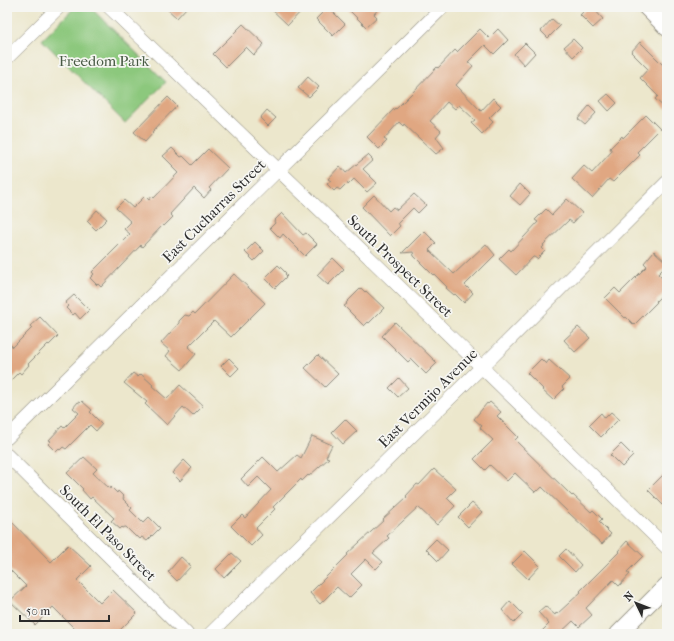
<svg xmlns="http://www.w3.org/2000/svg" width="674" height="641" font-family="'IM FELL French Canon',serif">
  <rect width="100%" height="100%" fill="#f6f6f2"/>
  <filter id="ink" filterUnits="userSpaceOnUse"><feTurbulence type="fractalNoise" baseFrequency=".025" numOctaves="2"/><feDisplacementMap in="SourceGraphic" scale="8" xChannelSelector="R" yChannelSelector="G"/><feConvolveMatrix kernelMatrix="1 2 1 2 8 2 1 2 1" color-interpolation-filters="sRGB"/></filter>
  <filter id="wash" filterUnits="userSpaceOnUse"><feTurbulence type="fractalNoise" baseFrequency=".012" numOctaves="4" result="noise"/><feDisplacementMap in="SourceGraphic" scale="16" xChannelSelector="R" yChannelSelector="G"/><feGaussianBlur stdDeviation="0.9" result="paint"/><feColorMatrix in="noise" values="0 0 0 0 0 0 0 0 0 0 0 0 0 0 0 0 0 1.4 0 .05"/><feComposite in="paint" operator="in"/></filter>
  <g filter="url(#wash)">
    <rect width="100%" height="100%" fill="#ece7cc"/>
    <path fill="#8cc87d" stroke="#5c7a54" d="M75,7H90L166,82L125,123L42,40Z"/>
    <g id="blocks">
      <g fill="#e0a782">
        <path d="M165,7H187L177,18Z"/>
        <path d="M269,7H305L288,25Z"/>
        <path d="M328,7L345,24L333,36L316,19Z"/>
        <path d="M346,7H380L374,14L377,17L366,27Z"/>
        <path d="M588,7H592L603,19L593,28L580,15Z"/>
        <path d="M552,19L560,26L548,38L541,31Z"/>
        <path d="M243,24L264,44L254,55L246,47L226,67L213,54Z"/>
        <path d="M480,29L489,38L498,29L508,40L494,54L485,45L468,62L473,66L456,85L481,111L493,98L501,106L489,118L493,122L482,134L471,123L475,120L459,105L455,109L447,102L430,121L441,131L436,137L444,148L436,154L404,124L403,126L399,122L384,139L387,141L379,149L367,137L395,108L396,109L411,94L437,67L438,68L455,50L457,52Z"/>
        <path d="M573,39L582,48L573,57L564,47Z"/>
        <path d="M640,42L667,69V110L655,99L658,96L640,78L648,69L631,52Z"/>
        <path d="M525,43L535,53L524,65L514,54Z"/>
        <path d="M308,77L319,87L309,97L298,88Z"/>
        <path d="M608,94L617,103L609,111L600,101Z"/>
        <path d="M168,97L177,106L152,132L153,133L145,142L134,132Z"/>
        <path d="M589,106L596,113L585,125L578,119Z"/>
        <path d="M267,110L276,118L268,126L260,118Z"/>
        <path d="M646,115L660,129L637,152L640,155L613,182L609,179L592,198L572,179L584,166L592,173L612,151L610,148L622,136L623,138Z"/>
        <path d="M172,148L181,157L183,156L192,165L208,149L228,168L209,188L211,190L204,198L194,188L170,214L173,217L164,226L163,225L142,247L141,245L101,287L98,284L97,285L90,278L94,274L92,272L130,234L124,229L131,222L116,208L124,200L133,208L145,196L149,200L152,196L154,198L178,173L172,167L173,166L163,156Z"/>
        <path d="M368,155L373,160L363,169L377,183L367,192L354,179L348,185L347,183L340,190L337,188L334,191L327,184L331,181L328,179L340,166L346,173Z"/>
        <path d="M520,184L530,194L520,205L510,196Z"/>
        <path d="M414,194L426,205L418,213L413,208L398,223L400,226L390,236L362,207L374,195L389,211L393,207L397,210Z"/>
        <path d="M567,199L582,213L573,223L569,220L543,245L544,246L542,248L545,251L537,259L534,257H533L516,275L499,259L509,249L511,251L538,222L535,220L546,209L552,215Z"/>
        <path d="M97,210L107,219L96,230L87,221Z"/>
        <path d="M282,213L303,235L306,233L317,244L305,256L283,234L280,238L270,228L275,223L274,221Z"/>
        <path d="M424,231L436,243L429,250L454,274L486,244L495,255L465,285L473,293L464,303L455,294L454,295L446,288L447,287L434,274L433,275L414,256L413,252L402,253Z"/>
        <path d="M255,242L264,251L254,261L245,252Z"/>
        <path d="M654,251L667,263V265L658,274L667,283V290L656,301L657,302L634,325L626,317L625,318L605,298L615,288L620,293L647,266L644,263Z"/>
        <path d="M333,258L344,269L328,285L317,275Z"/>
        <path d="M278,265L286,273L285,274L287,276L275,288L265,278Z"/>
        <path d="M234,274L265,303L231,337L214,321L188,347L196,354L182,370L166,356L170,351L161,343L179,323V321L185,315L189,316L193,312L195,314Z"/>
        <path d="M361,288L365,292L366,291L384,308L369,323L368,322L364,326L344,306L347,304L346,303Z"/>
        <path d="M74,295L89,310L80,319L75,313L73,315L66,308L68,306L65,303Z"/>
        <path d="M40,317L58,336L49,345L48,344L28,364L29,365L21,374L19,372L7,384V342L13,347L32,328L30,326Z"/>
        <path d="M395,322L437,363L426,374L411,359L408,362L382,336Z"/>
        <path d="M578,327L590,338L575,352L564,340Z"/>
        <path d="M318,355L338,374L325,387L305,368Z"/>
        <path d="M229,358L239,368L231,376L221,366Z"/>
        <path d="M541,359L546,364L549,360L570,379L562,387L564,389L553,400L542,390L543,389L527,373Z"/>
        <path d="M133,373L138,377L141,374L153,385L152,386L167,399L180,385L203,406L193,416L183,407L167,425L145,404L147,402L124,383Z"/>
        <path d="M399,378L408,388L398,397L389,388Z"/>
        <path d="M82,401L92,410L90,412L102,424L96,431L90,425L66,449L63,447L60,450L59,449L56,452L48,444L51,441L49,440L62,426L64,428L79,413L73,408L78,402L80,403Z"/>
        <path d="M490,402L501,412L497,416L518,437L515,440L572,496L573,495L591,512L593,510L602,519L599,522L611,534L602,544L569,513L542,487L538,491L537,490L535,492L515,473L507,481L490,465L485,470L474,459L493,440L480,428L482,426L474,419L487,403L488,404Z"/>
        <path d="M611,412L619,419L601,437L589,425L601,413L605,418Z"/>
        <path d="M345,419L357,431L343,444L332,432Z"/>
        <path d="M312,436L332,445L326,457L329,458L309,476L308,475L302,481L301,479L273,507L275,509L256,528L262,535L251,546L231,526L242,515L245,518L271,490L258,477L248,487L241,479L263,457L278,472L297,455L301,458Z"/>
        <path d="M621,444L633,456L622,467L610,455Z"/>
        <path d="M84,457L97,469L93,473L110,489L111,487L117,493L118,491L124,497L123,499L132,508L130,510L143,523L149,517L160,528L147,541L142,537L140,539L137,536L136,537L126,527H125L123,528L122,527L120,529L111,521L114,518L92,497L90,499L82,490L83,489L67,473Z"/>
        <path d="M184,460L192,468L180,481L172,473Z"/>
        <path d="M434,469L456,489L447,498L455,506L437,525L418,507L387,536L389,538L373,553L383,562L376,569L366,559L351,574L362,585L349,598L337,587L320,604L310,593L348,555L347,554L384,520L383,519L407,497L406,496L417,484L419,485Z"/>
        <path d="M667,471V509L648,490Z"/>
        <path d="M472,503L482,512L468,527L458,517Z"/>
        <path d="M7,517L51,562L68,545L91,566L77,580L100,603L113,590L137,613L116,634H80L53,607L35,625L10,601L26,586L7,567Z"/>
        <path d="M436,539L448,550L438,561L426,549Z"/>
        <path d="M627,541L643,556L627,572L630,574L619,586L613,580L586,608L592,615L579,627L573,621L559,634H539L549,624L538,612L545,606L555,615L556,613L557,614L581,592L580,591L619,552L618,551Z"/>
        <path d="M566,549L581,565L575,572L559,556Z"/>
        <path d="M525,551L540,566L528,579L512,564Z"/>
        <path d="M232,553L241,561L224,578L216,569Z"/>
        <path d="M181,557L191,566L177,581L168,572Z"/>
        <path d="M510,601L523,614L514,623L502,610Z"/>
      </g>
    </g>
  </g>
  <g filter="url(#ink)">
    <use href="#blocks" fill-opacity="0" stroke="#8c897c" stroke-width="1"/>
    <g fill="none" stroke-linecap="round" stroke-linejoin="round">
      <defs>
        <g id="minor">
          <path d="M109,7L376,264L667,548"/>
          <path d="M7,58L59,7"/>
          <path d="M7,438L443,7"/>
          <path d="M7,455L187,634"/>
          <path d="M210,634L492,357L667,182"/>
        </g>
        <g id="tertiary">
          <path d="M646,7L667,28"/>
          <path d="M618,634L667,585"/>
        </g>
      </defs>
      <use href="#minor" stroke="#8c897c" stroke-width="14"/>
      <use href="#tertiary" stroke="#8c897c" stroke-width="18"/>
      <use href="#minor" stroke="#fff" stroke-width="13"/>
      <use href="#tertiary" stroke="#fff" stroke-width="16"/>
    </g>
  </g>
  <g text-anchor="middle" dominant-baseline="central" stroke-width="3.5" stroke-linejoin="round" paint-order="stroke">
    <g font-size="15" fill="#485a44" stroke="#f6f6f2">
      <text x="104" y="61">Freedom Park</text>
    </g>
    <g font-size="15" fill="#2b2b2b" stroke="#f6f6f2">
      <text transform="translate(214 211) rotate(-45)">East Cucharras Street</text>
      <text transform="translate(400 266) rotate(44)">South Prospect Street</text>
      <text transform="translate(428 398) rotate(-45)">East Vermijo Avenue</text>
      <text transform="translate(108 533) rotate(45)">South El Paso Street</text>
    </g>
  </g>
  <rect width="674" height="641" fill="none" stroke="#f6f6f2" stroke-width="24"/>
  <g transform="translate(636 603) rotate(313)" stroke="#f6f6f2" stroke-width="3" paint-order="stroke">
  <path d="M0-3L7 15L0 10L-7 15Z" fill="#2b2b2b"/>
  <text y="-6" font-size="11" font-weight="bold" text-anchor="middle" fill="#2b2b2b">N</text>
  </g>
  <path d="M20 615v6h89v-6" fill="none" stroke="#2b2b2b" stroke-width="2"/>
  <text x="26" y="615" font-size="12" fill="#2b2b2b" stroke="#f6f6f2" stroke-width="3" paint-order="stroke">50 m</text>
</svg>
